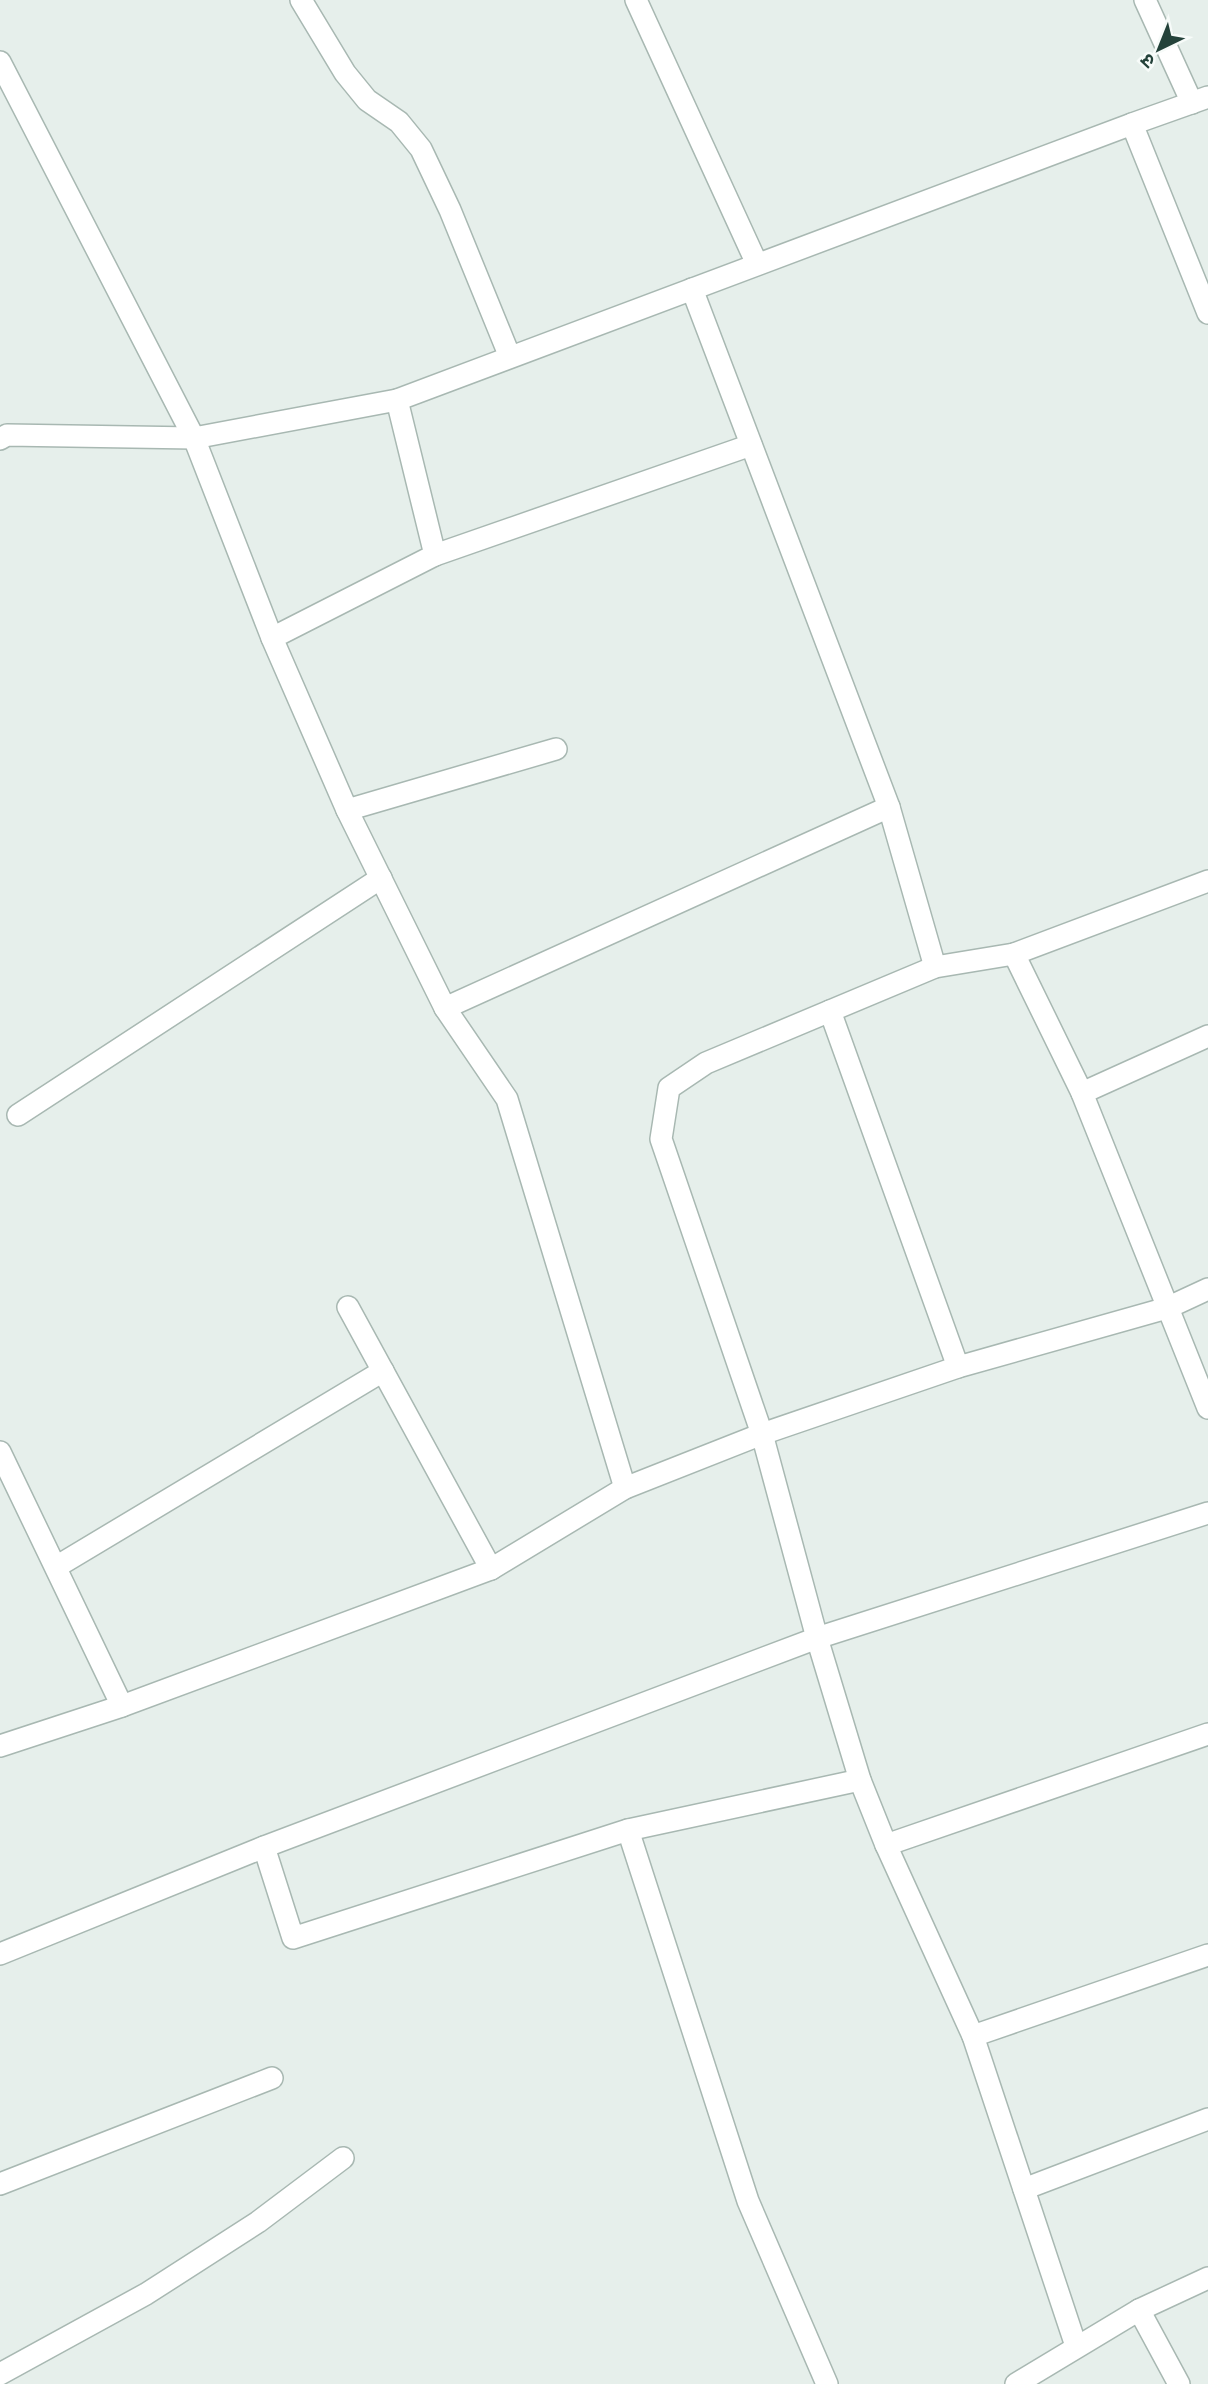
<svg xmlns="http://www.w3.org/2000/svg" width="1208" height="2384" font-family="'Fira Sans','Noto Sans Devanagari',sans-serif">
  <rect width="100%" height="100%" fill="#e6efeb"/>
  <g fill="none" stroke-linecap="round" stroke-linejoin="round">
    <defs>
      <g id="street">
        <path d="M301,0L345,73L367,100L399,122L421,149L450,210L510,357"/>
        <path d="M636,0L757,264"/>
        <path d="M1145,0L1192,103"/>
        <path d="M0,62L194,438L272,638"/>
        <path d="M1208,97L1132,124L1208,313"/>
        <path d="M692,289L889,807L935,967"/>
        <path d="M0,439L7,435L194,438L397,400"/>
        <path d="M435,555L751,445"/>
        <path d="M347,810L556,749"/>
        <path d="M1014,954L1082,1093L1208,1408"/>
        <path d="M445,1008L889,807"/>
        <path d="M830,1011L958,1367L1167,1308L1208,1289"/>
        <path d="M1082,1093L1208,1036"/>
        <path d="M18,1115L381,878"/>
        <path d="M348,1307L491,1569"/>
        <path d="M0,1452L122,1706L491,1569L625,1488L762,1434L958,1367"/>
        <path d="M625,1488L507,1099L445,1008L347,810L272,638L435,555L397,400L1132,124"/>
        <path d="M56,1567L383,1371"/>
        <path d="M0,1746L122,1706"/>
        <path d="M628,1830L748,2201L827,2384"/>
        <path d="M886,1845L1208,1734"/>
        <path d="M264,1847L293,1938L628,1830L860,1780"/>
        <path d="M0,1954L264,1847L817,1638L1208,1513"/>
        <path d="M973,2036L1208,1955"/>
        <path d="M0,2184L272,2078"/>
        <path d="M1024,2189L1208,2119"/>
        <path d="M1139,2310L1179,2384"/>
        <path d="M1076,2346L973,2036L886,1845L860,1780L817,1638L762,1434L661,1139L669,1088L706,1063L935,967L1014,954L1208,881"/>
        <path d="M0,2374L146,2294L258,2222L343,2158"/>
        <path d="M1016,2384L1139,2310L1208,2278"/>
      </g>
    </defs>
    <use href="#street" stroke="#a8b8b2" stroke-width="24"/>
    <use href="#street" stroke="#fff" stroke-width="21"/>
  </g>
  <g transform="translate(1159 49) rotate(223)" stroke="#f7fbf9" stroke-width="5" paint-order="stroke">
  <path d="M0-5L12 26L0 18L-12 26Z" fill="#24423a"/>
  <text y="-10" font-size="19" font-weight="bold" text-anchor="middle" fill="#24423a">उ</text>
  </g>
</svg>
